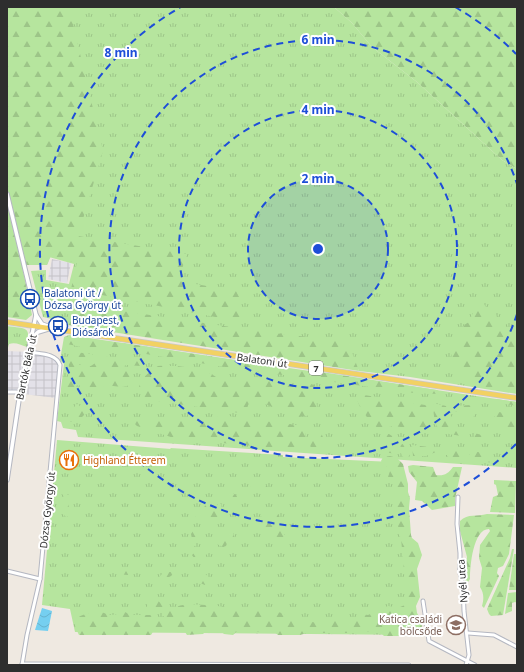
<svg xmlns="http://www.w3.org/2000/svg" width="524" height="672" font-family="'Noto Sans',sans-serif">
  <defs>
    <pattern id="industrial-grid" width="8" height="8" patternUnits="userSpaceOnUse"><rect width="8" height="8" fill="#e3e1e8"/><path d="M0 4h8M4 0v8" fill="none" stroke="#c3c1c7"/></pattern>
    <pattern id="grass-tufts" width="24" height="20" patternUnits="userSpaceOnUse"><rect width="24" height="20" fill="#b6e59e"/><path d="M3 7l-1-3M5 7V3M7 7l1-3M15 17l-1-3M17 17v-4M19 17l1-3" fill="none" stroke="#9dc588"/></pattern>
    <pattern id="forest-firs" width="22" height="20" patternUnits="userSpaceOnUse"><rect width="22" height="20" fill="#b6e59e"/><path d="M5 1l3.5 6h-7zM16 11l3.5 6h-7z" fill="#9dc588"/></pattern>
    <pattern id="water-waves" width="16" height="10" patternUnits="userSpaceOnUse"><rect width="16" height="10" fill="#75cff0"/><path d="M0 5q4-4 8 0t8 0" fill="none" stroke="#66b2ce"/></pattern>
  </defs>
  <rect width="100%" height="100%" fill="#efe9e1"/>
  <g fill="url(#industrial-grid)">
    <path d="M52,259L71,263L67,283L48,279Z"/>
    <path d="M7,351L29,352L49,355L59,362L56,398L7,392Z"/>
  </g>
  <g fill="url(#grass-tufts)">
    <path d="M7,7H334L352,23L372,47L417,82L502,160L517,169V394L410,377L359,371L358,369L104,330L43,317L31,271L46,270V280L69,284L74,264L49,257Z"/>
    <path d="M7,326C26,329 31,325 27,347C20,345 16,342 9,344L7,351Z"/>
    <path d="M69,335L517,402V468L78,437L76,430L63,428L61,422L57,421L64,364L60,360L64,337Z"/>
    <path d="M57,440L171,449L170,448L283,455V457L393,462L419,635L75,632L70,609L42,605Z"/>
  </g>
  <g fill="url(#forest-firs)">
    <path d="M7,7H69L103,151L78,236L187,254L180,275L184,282L236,291L240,299L241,322L71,289L77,263L51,256L47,265H22L32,315L26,320L7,317Z"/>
    <path d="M334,7H517V169L502,160L417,82L372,47L352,23Z"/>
    <path d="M481,302L498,317L506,321L505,331H507L515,326L517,329V393L476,386L461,373L452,360L451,352L461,335L464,325L469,322L476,306Z"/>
    <path d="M69,303L258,331L348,342L359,371L68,325Z"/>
    <path d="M69,337L130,344L245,362L247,365L328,373L437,390L440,392V394L414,393L218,366L140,353L131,350H96L67,344L65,341Z"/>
    <path d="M74,352L92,354L93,357L90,361H79L78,364C93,373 95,358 106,357C118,356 129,359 141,362V366L125,365L124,370L133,374L131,385L122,387L105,385L102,390L77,385L73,391H66L69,367L67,357Z"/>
    <path d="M158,366C174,365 203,367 216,377L274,380L279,385L284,386L286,384H311L314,385L318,414L299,417L260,402H250L247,406V414L143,399C142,396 139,392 139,389C139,378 150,372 158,366Z"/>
    <path d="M358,394L431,406L429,426L427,430H424L393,426L381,429L378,428L372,424L361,409L357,400Z"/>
    <path d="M496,399L517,402V406L496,402Z"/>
    <path d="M433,403L446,406L447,410L450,413L453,421L449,424C453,432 462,430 470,430L469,437C441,433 434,435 433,403Z"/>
    <path d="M77,404L79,405L85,414L82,417L83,422H70L69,418L71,412L74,410L75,405Z"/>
    <path d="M471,405L476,408L473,419L471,421L464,420L458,412L454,411V406Z"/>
    <path d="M502,406L517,409V419L507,410L503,409Z"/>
    <path d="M486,410L505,413L514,422L517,423V442C504,440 502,425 494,416C492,414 486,413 483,412Z"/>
    <path d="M220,415L303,426L306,429L305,442L307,451L202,441L197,439L183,441L137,426L134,423V418L203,420L216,418Z"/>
    <path d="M314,430H320L324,440L325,449H311L310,444L311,432Z"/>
    <path d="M474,433L490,437L489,441H476L474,438Z"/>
    <path d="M389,434L392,436C393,443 397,447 397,454L383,452L384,445L380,437V435Z"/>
    <path d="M404,443L409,445L410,456L407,458H404C401,454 399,450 401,445Z"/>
    <path d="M412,445L437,448L436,452L426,456H413Z"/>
    <path d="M445,448L453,450H465L463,462L449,458L447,455H443L441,449Z"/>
    <path d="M471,451L485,453L491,458L502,459L501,463L467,461Z"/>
    <path d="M390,456L397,458L403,464L408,484V492L410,498L409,508L411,535L412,538L418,543L422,555L417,569L420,597L416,606L417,613L421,619L423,636H384L379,631L353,633H307L300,635H278L274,632H236L233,635L224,634L221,631L207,630L203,634L187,635L183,629L154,630L151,635H79C72,621 74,617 89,613C92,613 98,611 101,612C104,613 107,614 110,615C116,615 120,613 125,612L131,615H153L163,620L166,617L163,616V613C171,612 175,606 183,605C206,603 230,608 253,611C259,611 265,610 271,611C278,611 289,615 294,620L321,623L332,618L358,617L361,614L368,615L388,606L398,608L407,604L401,538L399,535L394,484L388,477L390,471L387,467L383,466L381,461L383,457Z"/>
    <path d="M413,465L433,467L436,475C444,476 448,474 453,467H462L455,499V506L432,510L422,501L415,500L417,482L409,472L408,466Z"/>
    <path d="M494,480L516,481L515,513L490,512L493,497L498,495L496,485L494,484Z"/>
    <path d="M262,482L267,486L269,498L266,499L260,491C252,489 245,494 238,492L237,490L250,487Z"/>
    <path d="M64,491L70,497C67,510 69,505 73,515L66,517L62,512L65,502L62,493Z"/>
    <path d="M230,493H233L237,496L235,501L230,499L227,500L224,499Z"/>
    <path d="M218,503L221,504L222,513L216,518H204L200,521H193V519L197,515L203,516L205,515L204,507L207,504L209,509L218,508Z"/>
    <path d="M271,510L275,511L279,516L278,523L284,533V541L279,544L273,535L264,530L257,523L258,518L268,513Z"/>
    <path d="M487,514L514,515L509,554L503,566L498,568L497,573L499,576L484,608L482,606C484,599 484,593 480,587L482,568L479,558L480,545L490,531L489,529C473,529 470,566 470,579L468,582L464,580L467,557L460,531V521C468,513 477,517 487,514Z"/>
    <path d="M227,528L231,529L233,531L234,538L231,541H228L226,546L223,547L217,544L210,548V543C216,538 223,538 225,530Z"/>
    <path d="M193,531L195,533L196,535V545L193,547L190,546L192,539L191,534Z"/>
    <path d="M201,547H203L204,550L209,551L208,554L194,558L192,555Z"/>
    <path d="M512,549H514L503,615L491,616L489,614L487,609L510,558Z"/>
    <path d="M514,554H517V590H509Z"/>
    <path d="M128,568L131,570L128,575L116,574L112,571L114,569L120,571Z"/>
    <path d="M165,572H172L173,574L171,576L161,581L159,579L160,576Z"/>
    <path d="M205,574L208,576L209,581L205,585L200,583L202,575Z"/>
    <path d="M517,592V603L515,602L512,603V611L505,614L508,593Z"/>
    <path d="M154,597L166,608V610L149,608L147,607V602L149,599Z"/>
  </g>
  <path fill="url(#water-waves)" d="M42,608L52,611L48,631L35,630Z"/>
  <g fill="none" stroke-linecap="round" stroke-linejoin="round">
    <defs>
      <g id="minor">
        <path d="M7,392H16L20,393"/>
        <path d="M458,497L457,524L460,553V573L463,586L464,611L469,655L466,665"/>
        <path d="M7,571L40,579"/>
        <path d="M423,601L429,641L475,665"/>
        <path d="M468,633L494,635L517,647"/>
        <path d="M22,664L409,665"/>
        <path d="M22,665L27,635L40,579L60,365C56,353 40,354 29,352"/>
      </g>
      <g id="tertiary">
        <path d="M7,194L36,315L20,393L7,480"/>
        <path d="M36,315L42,324L50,327"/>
        <path d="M33,337L38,332L48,329"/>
      </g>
      <path id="primary" d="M7,322L517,398"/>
    </defs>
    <use href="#minor" stroke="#b4b7c1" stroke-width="5"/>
    <use href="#tertiary" stroke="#b4b7c1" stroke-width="5.5"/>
    <use href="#primary" stroke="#c9c9c9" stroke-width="6"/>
    <use href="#minor" stroke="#fff" stroke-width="3"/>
    <use href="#tertiary" stroke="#fff" stroke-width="3.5"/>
    <use href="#primary" stroke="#f2d163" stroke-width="4.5"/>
  </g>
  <circle cx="318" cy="249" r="70" fill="#1d4ed8" fill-opacity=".12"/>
  <g fill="none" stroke="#1d4ed8" stroke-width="2" stroke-dasharray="7 5">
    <circle cx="318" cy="249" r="70"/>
    <circle cx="318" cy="249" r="139"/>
    <path d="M517 314A209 209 0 1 1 517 184"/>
    <path d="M516 444A278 278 0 1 1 181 7M455 7A278 278 0 0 1 516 54"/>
  </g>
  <defs>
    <symbol id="bus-ring" viewBox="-11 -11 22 22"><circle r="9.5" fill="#fff" stroke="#1a4fb4" stroke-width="1.5"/><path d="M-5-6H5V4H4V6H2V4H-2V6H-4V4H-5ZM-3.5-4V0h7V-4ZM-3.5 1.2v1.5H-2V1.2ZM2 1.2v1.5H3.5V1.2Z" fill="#1a4fb4"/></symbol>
    <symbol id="restaurant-ring" viewBox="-11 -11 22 22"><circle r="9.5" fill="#fff" stroke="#e8710a" stroke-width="1.5"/><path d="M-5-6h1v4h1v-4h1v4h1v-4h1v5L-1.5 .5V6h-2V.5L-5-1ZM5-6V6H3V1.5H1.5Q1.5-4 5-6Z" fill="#e8710a"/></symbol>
    <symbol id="school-ring" viewBox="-11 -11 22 22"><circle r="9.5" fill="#fff" stroke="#8d6e63" stroke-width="1.5"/><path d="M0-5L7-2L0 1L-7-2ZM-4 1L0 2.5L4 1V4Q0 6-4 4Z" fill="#8d6e63"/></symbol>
  </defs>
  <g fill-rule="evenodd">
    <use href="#bus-ring" x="19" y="288" width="22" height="22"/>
    <use href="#bus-ring" x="47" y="315" width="22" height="22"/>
    <use href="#restaurant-ring" x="58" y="449" width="22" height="22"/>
    <use href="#school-ring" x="445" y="614" width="22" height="22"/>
  </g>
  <g text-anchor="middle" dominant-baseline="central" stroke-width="4" stroke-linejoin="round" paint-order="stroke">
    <rect fill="#fff" stroke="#6d6d6d" stroke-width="1" x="309" y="361" width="14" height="14" rx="3"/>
    <g font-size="9" font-weight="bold" fill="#2e2e2e">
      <text x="316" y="368">7</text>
    </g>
    <g font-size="10" fill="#164399" stroke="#fff" text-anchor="start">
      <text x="44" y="293">Balatoni út /<tspan x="44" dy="12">Dózsa György út</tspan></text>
      <text x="72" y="320">Budapest,<tspan x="72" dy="12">Diósárok</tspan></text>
    </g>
    <g font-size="10" fill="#2e2e2e" stroke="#fff">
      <text transform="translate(262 360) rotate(8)">Balatoni út</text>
      <text transform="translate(26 367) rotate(-78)">Bartók Béla út</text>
      <text transform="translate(47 510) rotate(-84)">Dózsa György út</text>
      <text transform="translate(462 581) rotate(-94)">Nyél utca</text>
    </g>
    <g font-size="10" fill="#c56008" stroke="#fff" text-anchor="start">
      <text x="83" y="460">Highland Étterem</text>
    </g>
    <g font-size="10" fill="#785e54" stroke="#fff" text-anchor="end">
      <text x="442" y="619">Katica családi<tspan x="442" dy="12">bölcsőde</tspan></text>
    </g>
  </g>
  <circle cx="318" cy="249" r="6" fill="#1d4ed8" stroke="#fff" stroke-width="2"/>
  <g font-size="12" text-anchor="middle" font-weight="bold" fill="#1d4ed8" stroke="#fff" stroke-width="4" stroke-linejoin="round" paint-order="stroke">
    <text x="318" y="44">6 min</text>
    <text x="121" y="57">8 min</text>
    <text x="318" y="114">4 min</text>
    <text x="318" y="183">2 min</text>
  </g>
  <rect width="524" height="672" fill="none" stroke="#2e2e2e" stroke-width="16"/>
</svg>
